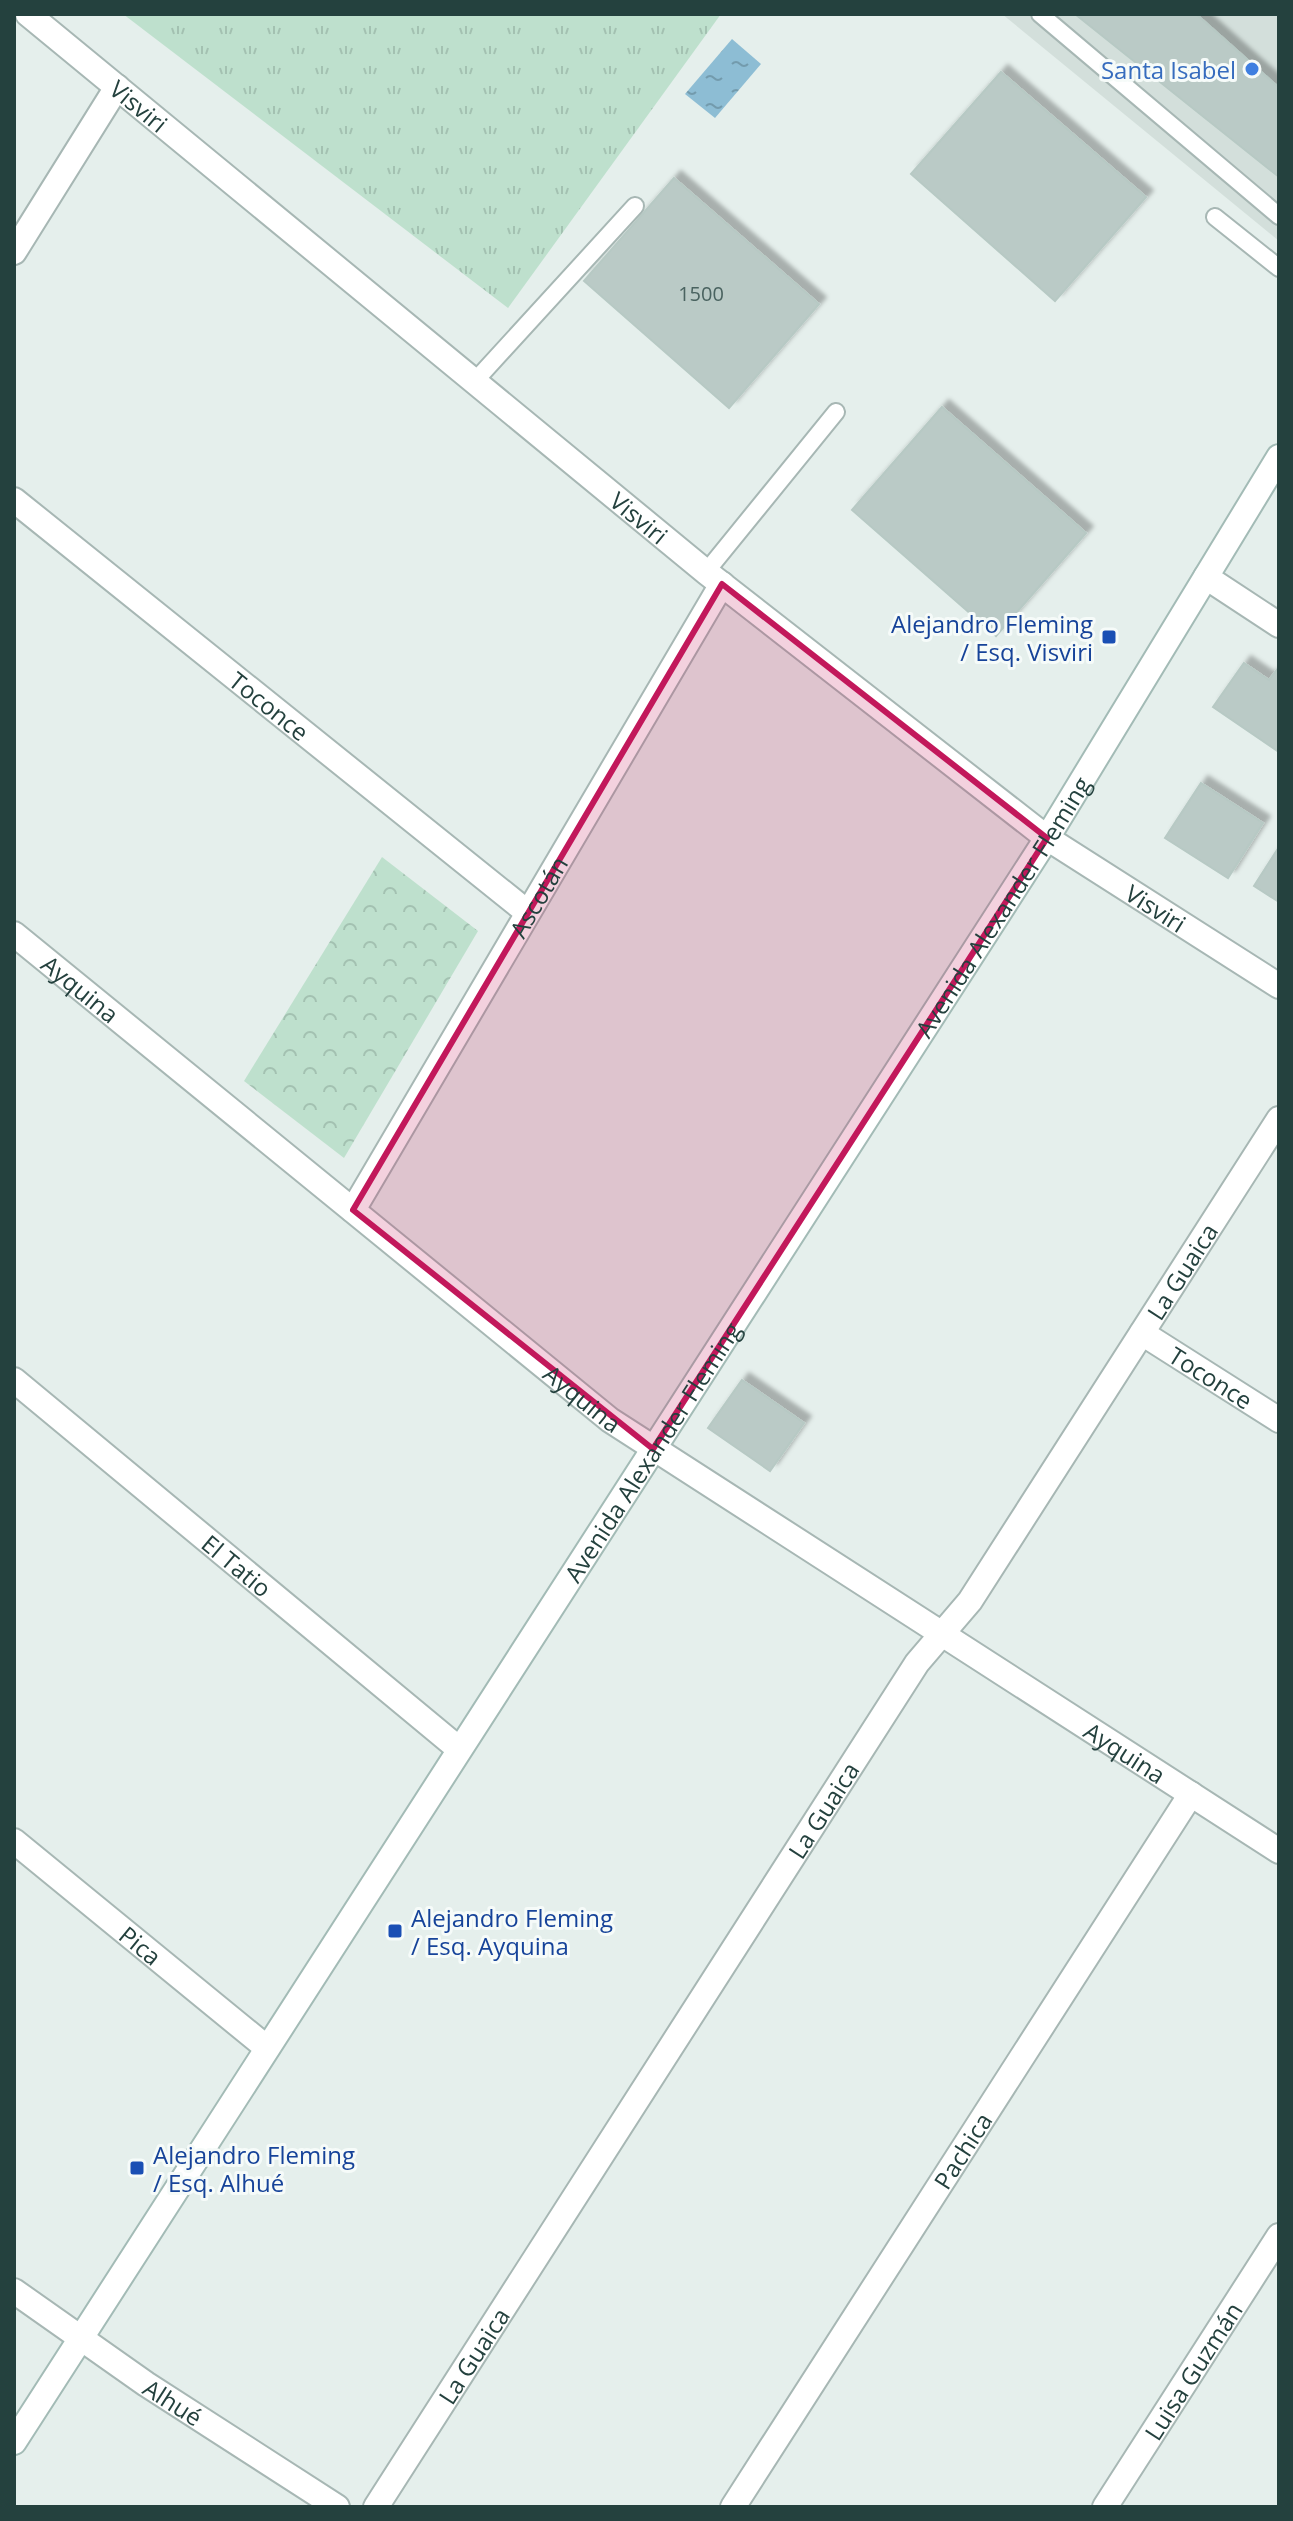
<svg xmlns="http://www.w3.org/2000/svg" width="1293" height="2521" font-family="'Open Sans',sans-serif">
  <defs>
    <pattern id="grass-tufts" width="24" height="20" patternUnits="userSpaceOnUse" patternTransform="scale(2)"><rect width="24" height="20" fill="#bee0cd"/><path d="M3 7l-1-3M5 7V3M7 7l1-3M15 17l-1-3M17 17v-4M19 17l1-3" fill="none" stroke="#a3c1b1"/></pattern>
    <pattern id="forest-crowns" width="20" height="18" patternUnits="userSpaceOnUse" patternTransform="scale(2)"><rect width="20" height="18" fill="#bee0cd"/><path d="M2 6a3 3 0 1 1 6 0M12 15a3 3 0 1 1 6 0" fill="none" stroke="#a3c1b1"/></pattern>
    <pattern id="water-ripples" width="26" height="14" patternUnits="userSpaceOnUse" patternTransform="scale(2)"><rect width="26" height="14" fill="#8dbdd4"/><path d="M2 4q2-2 4 0t4 0M15 11q2-2 4 0t4 0" fill="none" stroke="#739bad"/></pattern>
    <filter id="shadow"><feDropShadow dx="7" dy="-7" stdDeviation="2" flood-color="#0004"/></filter>
  </defs>
  <rect width="100%" height="100%" fill="#e5efec"/>
  <path fill="#d3dfdb" d="M1002,14H1279V241Z"/>
  <path fill="url(#grass-tufts)" d="M123,14H721L508,308Z"/>
  <path fill="url(#forest-crowns)" d="M382,857L478,931L344,1158L244,1081Z"/>
  <path fill="url(#water-ripples)" d="M732,39L761,64L715,118L685,94Z"/>
  <g fill="#bacac6" stroke="#b7c9c4" stroke-width="2" filter="url(#shadow)">
    <path d="M1075,14H1196L1277,86L1279,84V177Z"/>
    <path d="M1001,72L1146,197L1055,301L911,174Z"/>
    <path d="M674,178L819,304L729,408L584,281Z"/>
    <path d="M942,407L1086,533L996,636L852,510Z"/>
    <path d="M1244,663L1269,680L1279,667V752L1213,707Z"/>
    <path d="M1201,783L1263,823L1228,878L1165,838Z"/>
    <path d="M1279,847V902L1254,886Z"/>
    <path d="M742,1380L804,1423L770,1471L708,1428Z"/>
  </g>
  <g fill="none" stroke-linecap="round" stroke-linejoin="round">
    <defs>
      <g id="service">
        <path d="M1040,14L1279,216"/>
        <path d="M1215,217L1279,268"/>
        <path d="M475,381L635,206"/>
        <path d="M706,572L836,412"/>
      </g>
      <g id="minor">
        <path id="s1" d="M28,14L706,572L1047,838L1279,986"/>
        <path d="M14,252L117,87"/>
        <path id="s2" d="M14,500L527,912"/>
        <path d="M1206,577L1279,625"/>
        <path id="s3" d="M14,934L610,1420L1279,1851"/>
        <path id="s4" d="M353,1210L722,584"/>
        <path id="s5" d="M1142,1333L1279,1420"/>
        <path id="s6" d="M14,1380L459,1749"/>
        <path id="s7" d="M14,1841L267,2048"/>
        <path id="s8" d="M14,2291L146,2384L337,2507"/>
        <path id="s9" d="M376,2507L917,1663L970,1601L1279,1119"/>
        <path id="s10" d="M733,2507L1191,1794"/>
        <path id="s11" d="M1105,2507L1279,2236"/>
      </g>
      <g id="secondary">
        <path id="s12" d="M14,2442L1047,838L1279,457"/>
      </g>
    </defs>
    <use href="#service" stroke="#a7b7b4" stroke-width="20"/>
    <use href="#minor" stroke="#a7b7b4" stroke-width="28"/>
    <use href="#secondary" stroke="#a3bbb6" stroke-width="28"/>
    <use href="#service" stroke="#fff" stroke-width="16"/>
    <use href="#minor" stroke="#fff" stroke-width="24"/>
    <use href="#secondary" stroke="#fff" stroke-width="24"/>
  </g>
  <path fill="#c2185b" fill-opacity="0.2" stroke="#c2185b" stroke-width="6" stroke-linejoin="round" d="M722,584L1047,838L653,1449L353,1210Z"/>
  <circle fill="#3f7fe0" stroke="#f6fbf9" stroke-width="3" cx="1252" cy="69" r="8"/>
  <g fill="#1a4fb4" stroke="#f6fbf9" stroke-width="3">
    <rect x="1101" y="629" width="16" height="16" rx="4"/>
    <rect x="387" y="1923" width="16" height="16" rx="4"/>
    <rect x="129" y="2160" width="16" height="16" rx="4"/>
  </g>
  <g text-anchor="middle" dominant-baseline="central" stroke-width="6" stroke-linejoin="round" paint-order="stroke">
    <g font-size="20" fill="#4a6360">
      <text x="701" y="293">1500</text>
    </g>
    <g font-size="24" fill="#366cbe" stroke="#f6fbf9" text-anchor="end">
      <text x="1236" y="69">Santa Isabel</text>
    </g>
    <g font-size="24" fill="#24413e" stroke="#f6fbf9">
      <text stroke="none"><textPath href="#s1" startOffset="144">Visviri</textPath></text>
      <text stroke="none"><textPath href="#s1" startOffset="792">Visviri</textPath></text>
      <text stroke="none"><textPath href="#s2" startOffset="328">Toconce</textPath></text>
      <text stroke="none"><textPath href="#s4" startOffset="364">Ascotán</textPath></text>
      <text stroke="none"><textPath href="#s12" startOffset="1826">Avenida Alexander Fleming</textPath></text>
      <text stroke="none"><textPath href="#s1" startOffset="1440">Visviri</textPath></text>
      <text stroke="none"><textPath href="#s3" startOffset="86">Ayquina</textPath></text>
      <text stroke="none"><textPath href="#s9" startOffset="1476">La Guaica</textPath></text>
      <text stroke="none"><textPath href="#s5" startOffset="82">Toconce</textPath></text>
      <text stroke="none"><textPath href="#s3" startOffset="734">Ayquina</textPath></text>
      <text stroke="none"><textPath href="#s12" startOffset="1178">Avenida Alexander Fleming</textPath></text>
      <text stroke="none"><textPath href="#s6" startOffset="290">El Tatio</textPath></text>
      <text stroke="none"><textPath href="#s3" startOffset="1382">Ayquina</textPath></text>
      <text stroke="none"><textPath href="#s9" startOffset="828">La Guaica</textPath></text>
      <text stroke="none"><textPath href="#s7" startOffset="164">Pica</textPath></text>
      <text stroke="none"><textPath href="#s10" startOffset="424">Pachica</textPath></text>
      <text stroke="none"><textPath href="#s9" startOffset="180">La Guaica</textPath></text>
      <text stroke="none"><textPath href="#s11" startOffset="162">Luisa Guzmán</textPath></text>
      <text stroke="none"><textPath href="#s8" startOffset="194">Alhué</textPath></text>
    </g>
    <g font-size="24" fill="#164399" stroke="#f6fbf9" text-anchor="start">
      <text x="1093" y="623" text-anchor="end">Alejandro Fleming<tspan x="1093" dy="28">/ Esq. Visviri</tspan></text>
      <text x="411" y="1917">Alejandro Fleming<tspan x="411" dy="28">/ Esq. Ayquina</tspan></text>
      <text x="153" y="2154">Alejandro Fleming<tspan x="153" dy="28">/ Esq. Alhué</tspan></text>
    </g>
  </g>
  <rect width="1293" height="2521" fill="none" stroke="#24413e" stroke-width="32"/>
</svg>
